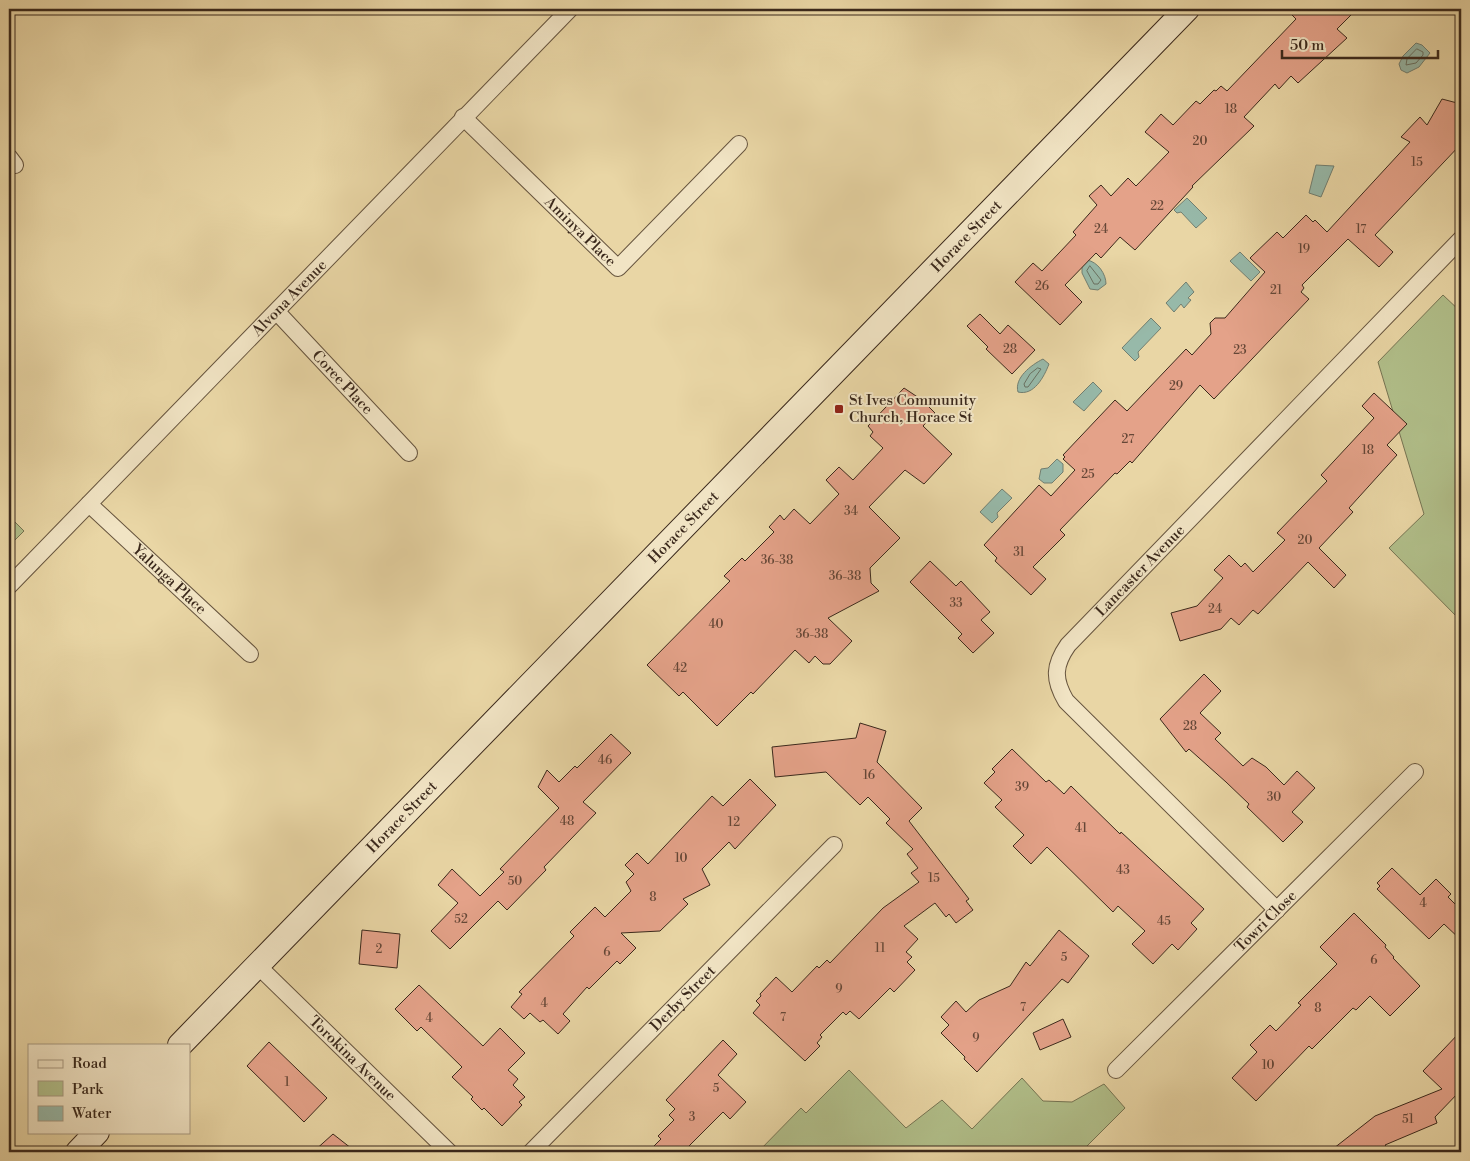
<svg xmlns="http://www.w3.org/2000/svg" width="1470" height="1161" font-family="'Libre Bodoni',serif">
  <rect width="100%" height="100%" fill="#e9d6a5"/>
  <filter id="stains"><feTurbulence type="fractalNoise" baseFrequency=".004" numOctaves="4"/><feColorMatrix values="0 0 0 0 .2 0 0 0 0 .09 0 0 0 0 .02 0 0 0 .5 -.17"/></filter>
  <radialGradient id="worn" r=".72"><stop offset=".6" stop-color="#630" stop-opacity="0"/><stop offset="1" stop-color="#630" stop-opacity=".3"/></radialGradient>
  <g fill="#b1bf8a" stroke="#767453">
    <path d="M1443,295L1461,312V621L1389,548L1424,514L1378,362Z"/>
    <path d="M9,516L24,531L9,546Z"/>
    <path d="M849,1070L906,1128L942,1100L972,1129L1022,1078L1043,1101L1072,1102L1104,1084L1125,1108L1081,1152H758L801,1108L806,1113Z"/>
  </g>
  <g fill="#97b9a9" stroke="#727f71">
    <path d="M1416,43L1422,45L1430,53L1419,67L1407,73L1401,70L1399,64L1403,56Z"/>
    <path d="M1316,165L1334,166L1321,197L1309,193Z"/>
    <path d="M1187,198L1207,218L1196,228L1181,212L1177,213L1174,210Z"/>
    <path d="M1240,252L1260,272L1251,281L1230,261Z"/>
    <path d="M1087,260C1098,262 1106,274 1106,284L1098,290L1090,289L1082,273V267Z"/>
    <path d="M1186,282L1194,292L1188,298L1191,300L1184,308L1181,304L1174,312L1166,303Z"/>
    <path d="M1151,318L1161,328L1138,352L1139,357L1135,361L1122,348Z"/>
    <path d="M1043,359L1049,364C1044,377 1034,396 1018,392C1014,378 1031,365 1043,359Z"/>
    <path d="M1093,382L1102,391L1084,411L1073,402Z"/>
    <path d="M1057,459L1063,464V472L1052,483H1044L1039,479L1041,469L1048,468Z"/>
    <path d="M1002,489L1012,498L997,513L998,517L992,523L980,512Z"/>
  </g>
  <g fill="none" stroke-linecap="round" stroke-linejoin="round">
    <g stroke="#697162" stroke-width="1">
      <path d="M1417,49L1423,52V55L1416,63L1406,65L1407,59Z"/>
      <path d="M1090,266L1101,280L1098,284H1094L1087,271Z"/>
      <path d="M1038,368L1041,369L1028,387H1025L1024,384L1030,374Z"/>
    </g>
  </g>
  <g fill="#e4a289" stroke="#3b291c">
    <path d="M1286,9H1357L1337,29L1347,38L1298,83L1291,76L1279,89L1275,84L1244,117L1254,126L1192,186L1193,187L1135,250L1120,237L1101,258L1096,253L1065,285L1082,302L1060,325L1015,282L1033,263L1042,271L1076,235L1073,232L1097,205L1089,196L1101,185L1111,196L1128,178L1136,186L1169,152L1145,132L1161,114L1173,125L1196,101L1200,104L1214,90L1216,91L1221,86L1227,91L1296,19Z"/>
    <path d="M1442,99L1461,104V144L1375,235L1393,252L1379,267L1348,239L1302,285L1304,288L1301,292L1309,299L1214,399L1200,385L1132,463L1130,461L1117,474L1115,473L1060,530L1065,535L1033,567L1046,579L1031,595L995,561L997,558L984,545L1039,485L1051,496L1075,470L1063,459L1065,457L1063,455L1115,400L1127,411L1186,349L1192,355L1211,334L1210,323L1215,318H1225L1265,272L1250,258L1277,232L1283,238L1306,215L1313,222L1315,220L1327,232L1410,142L1401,137L1420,117L1427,125Z"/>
    <path d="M980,314L1000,334L1008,325L1035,350L1012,374L986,349L988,347L967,326Z"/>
    <path d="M904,388L922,400L935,413L923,426L952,454L924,484L905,470L869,507L900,538L870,568L871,583L879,591L828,618L852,641L830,664H823L815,656L809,663L795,650L753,694L751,692L717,726L683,692L679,696L647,665L730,581L724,576L742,558L745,561L774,532L769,527L780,515L784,520L794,509L810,524L839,494L826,480L839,467L853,480L883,448L870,436L873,432L868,426Z"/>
    <path d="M1374,393L1407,424L1387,445L1397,455L1349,508L1353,512L1319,548L1346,575L1334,588L1308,562L1258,614L1253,610L1239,625L1231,618L1221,629L1180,641L1171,613L1197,606L1223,578L1214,570L1229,555L1241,567L1245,563L1253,572L1285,540L1277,533L1327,481L1321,475L1374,418L1362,406Z"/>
    <path d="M930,561L956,586L961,581L990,612L981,620L994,633L973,653L958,638L962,634L910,582Z"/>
    <path d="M1204,674L1221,691L1200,713L1221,733L1215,739L1243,766L1252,758L1266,767L1284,785L1297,771L1315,788L1292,812L1303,822L1283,842L1247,807L1249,804L1226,782L1189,749L1186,752L1160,719Z"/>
    <path d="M860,723L886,731L877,762L922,808L909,821L969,899L966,901L973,910L956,923L949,914L946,917L935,903L904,926L918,939L906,952L912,957L907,962L915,970L894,992L890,988L859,1019L850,1011L846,1015L843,1012L820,1035L822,1037L817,1043L820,1046L805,1061L753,1013L760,1005L756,1001L761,996L760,994L776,977L792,992L817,966L819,968L827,960L830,963L883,908L919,882L911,873L918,868L907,854L913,849L886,823L890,819L868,797L860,805L826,772L775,777L772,747L856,738Z"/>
    <path d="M611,734L631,753L583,802L596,813L544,867L546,870L507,910L498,901L450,949L431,931L458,903L438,885L452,869L480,896L504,872L500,869L559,808L538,787L547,770L559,782L575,766L577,768Z"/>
    <path d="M1012,749L1046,782L1049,780L1064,794L1071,786L1120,834L1121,832L1204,909L1191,923L1197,929L1178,950L1172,944L1153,964L1132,944L1145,931L1118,906L1113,912L1047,847L1031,864L1013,846L1024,835L995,807L1002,800L984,783L995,772L992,769Z"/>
    <path d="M750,779L776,805L735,849L729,842L702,869L710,885L683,899L688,904L660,931L621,933L636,948L620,964L617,961L589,989L587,987L563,1014L570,1021L558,1034L543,1020L540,1022L530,1013L524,1019L511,1007L522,994L519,992L574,936L570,932L595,907L605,917L631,891L626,882L634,874L625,865L637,853L648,864L712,796L723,806Z"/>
    <path d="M1392,868L1420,895L1436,879L1451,894L1448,897L1461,910V940L1444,924L1429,939L1377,889L1380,886L1377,883Z"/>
    <path d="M1354,913L1386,945L1385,947L1394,957L1393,958L1420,986L1390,1016L1370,996L1356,1010L1353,1008L1312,1049L1309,1046L1256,1101L1232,1078L1257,1052L1250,1045L1270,1025L1276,1031L1301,1005L1298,1003L1337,964L1320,947Z"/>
    <path d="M362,930L400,934L397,968L359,964Z"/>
    <path d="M1059,930L1089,956L1068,983L1062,979L977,1072L964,1059L965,1057L941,1033L949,1025L941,1017L956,1001L966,1012L979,1000L1010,986L1026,962L1030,966Z"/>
    <path d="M419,985L483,1046L500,1028L525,1053L508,1070L518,1079L513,1085L525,1097L519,1102L522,1105L502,1126L484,1108L482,1110L471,1099L473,1097L452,1077L462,1067L421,1027L417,1031L395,1009Z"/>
    <path d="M1063,1019L1071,1037L1040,1050L1033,1033Z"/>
    <path d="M1461,1031V1090L1435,1117L1437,1123L1385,1145L1391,1152H1329L1375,1116L1442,1089L1423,1071Z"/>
    <path d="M723,1040L737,1054L718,1075L746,1102L730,1119L723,1112L683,1152H648L661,1139L658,1136L674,1120L669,1115L675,1109L666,1100Z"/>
    <path d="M269,1042L327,1098L304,1122L247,1066Z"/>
    <path d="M333,1134L356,1152H313Z"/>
  </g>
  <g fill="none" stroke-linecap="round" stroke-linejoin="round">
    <defs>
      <g id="minor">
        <path id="s1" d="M463,117L618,268L739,144"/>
        <path d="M9,157L15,165"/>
        <path id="s2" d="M277,312L409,453"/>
        <path id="s3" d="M89,504L250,654"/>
        <path id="s4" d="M9,586L570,9"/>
        <path id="s5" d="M1277,910L1066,701C1053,679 1054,665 1068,645L1461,239"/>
        <path id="s6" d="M256,964L449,1152"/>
        <path id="s7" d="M1116,1070L1415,772"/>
        <path id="s8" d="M531,1152L834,845"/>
      </g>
      <g id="secondary">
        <path id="s9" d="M180,1045L1187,9"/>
        <path d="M78,1152L97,1132"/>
      </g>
    </defs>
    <use href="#minor" stroke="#66543e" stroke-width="18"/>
    <use href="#secondary" stroke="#3b291c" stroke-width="26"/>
    <use href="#minor" stroke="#f1e4c4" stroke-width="16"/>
    <use href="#secondary" stroke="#f1e4c4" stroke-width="24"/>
  </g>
  <rect fill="#8f2418" stroke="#f1e4c4" stroke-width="2" x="834" y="404" width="10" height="10" rx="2.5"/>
  <g text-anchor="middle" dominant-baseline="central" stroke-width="4" stroke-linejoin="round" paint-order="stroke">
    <g font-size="12" fill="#654737">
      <text x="1231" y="109">18</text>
      <text x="1200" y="141">20</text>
      <text x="1417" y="162">15</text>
      <text x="1157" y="206">22</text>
      <text x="1101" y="229">24</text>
      <text x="1361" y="229">17</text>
      <text x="1304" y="249">19</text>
      <text x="1042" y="286">26</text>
      <text x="1276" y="290">21</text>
      <text x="1010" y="349">28</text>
      <text x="1240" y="350">23</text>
      <text x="1176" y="386">29</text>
      <text x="1128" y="439">27</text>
      <text x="1368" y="450">18</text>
      <text x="1088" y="474">25</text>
      <text x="851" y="511">34</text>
      <text x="1305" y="540">20</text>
      <text x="1019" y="552">31</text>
      <text x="777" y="560">36-38</text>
      <text x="845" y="576">36-38</text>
      <text x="956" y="603">33</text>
      <text x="1215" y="609">24</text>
      <text x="716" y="624">40</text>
      <text x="812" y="634">36-38</text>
      <text x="680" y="668">42</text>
      <text x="1190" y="726">28</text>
      <text x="605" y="760">46</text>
      <text x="869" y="775">16</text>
      <text x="1022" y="787">39</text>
      <text x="1274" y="797">30</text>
      <text x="567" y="821">48</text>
      <text x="734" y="822">12</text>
      <text x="1081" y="828">41</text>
      <text x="681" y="858">10</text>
      <text x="1123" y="870">43</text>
      <text x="934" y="878">15</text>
      <text x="515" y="881">50</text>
      <text x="653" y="897">8</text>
      <text x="1423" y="903">4</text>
      <text x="461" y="919">52</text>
      <text x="1164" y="921">45</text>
      <text x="880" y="948">11</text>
      <text x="379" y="949">2</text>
      <text x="607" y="952">6</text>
      <text x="1064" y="957">5</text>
      <text x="1374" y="960">6</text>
      <text x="839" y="989">9</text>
      <text x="544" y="1003">4</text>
      <text x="1023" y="1007">7</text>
      <text x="1318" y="1008">8</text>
      <text x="783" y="1017">7</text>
      <text x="429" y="1018">4</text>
      <text x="976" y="1038">9</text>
      <text x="1268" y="1065">10</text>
      <text x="287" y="1082">1</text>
      <text x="716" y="1088">5</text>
      <text x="692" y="1117">3</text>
      <text x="1408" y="1119">51</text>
    </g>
    <g font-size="15" fill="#3b291c" stroke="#f1e4c4">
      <text stroke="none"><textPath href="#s1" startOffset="164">Aminya Place</textPath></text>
      <text stroke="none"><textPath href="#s9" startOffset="1128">Horace Street</textPath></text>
      <text stroke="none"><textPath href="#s4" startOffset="402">Alvona Avenue</textPath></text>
      <text stroke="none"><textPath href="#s2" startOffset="96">Coree Place</textPath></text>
      <text stroke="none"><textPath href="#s9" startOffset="722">Horace Street</textPath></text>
      <text stroke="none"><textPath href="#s5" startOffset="461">Lancaster Avenue</textPath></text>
      <text stroke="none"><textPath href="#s3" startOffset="110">Yalunga Place</textPath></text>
      <text stroke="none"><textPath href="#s9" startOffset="318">Horace Street</textPath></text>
      <text stroke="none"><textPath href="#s7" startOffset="211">Towri Close</textPath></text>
      <text stroke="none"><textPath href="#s8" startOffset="216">Derby Street</textPath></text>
      <text stroke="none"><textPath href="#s6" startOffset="135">Torokina Avenue</textPath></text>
    </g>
    <g font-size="15" fill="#3b291c" stroke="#f1e4c4" text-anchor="start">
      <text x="849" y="400">St Ives Community<tspan x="849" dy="17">Church, Horace St</tspan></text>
    </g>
  </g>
  <rect width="1470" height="1161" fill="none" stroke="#e9d6a5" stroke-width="30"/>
  <rect x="10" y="10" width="1450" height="1141" fill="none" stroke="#3b291c" stroke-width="2.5"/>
  <rect x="15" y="15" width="1440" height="1131" fill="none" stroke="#3b291c"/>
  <rect x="28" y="1044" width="162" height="90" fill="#f1e4c4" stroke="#a89981"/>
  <rect x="38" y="1060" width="25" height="8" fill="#f1e4c4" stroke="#a89981"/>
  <text x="72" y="1068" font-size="15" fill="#3b291c">Road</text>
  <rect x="38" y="1081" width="25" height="15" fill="#b1bf8a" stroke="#a89981"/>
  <text x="72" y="1094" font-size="15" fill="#3b291c">Park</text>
  <rect x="38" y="1106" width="25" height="15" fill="#97b9a9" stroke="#a89981"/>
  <text x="72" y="1118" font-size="15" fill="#3b291c">Water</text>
  <path d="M1282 50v8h156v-8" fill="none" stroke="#3b291c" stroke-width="2.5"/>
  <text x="1290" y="50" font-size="15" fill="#3b291c" stroke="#f1e4c4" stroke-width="4" paint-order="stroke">50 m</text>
  <rect width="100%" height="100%" filter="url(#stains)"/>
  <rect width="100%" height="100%" fill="url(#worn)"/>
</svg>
